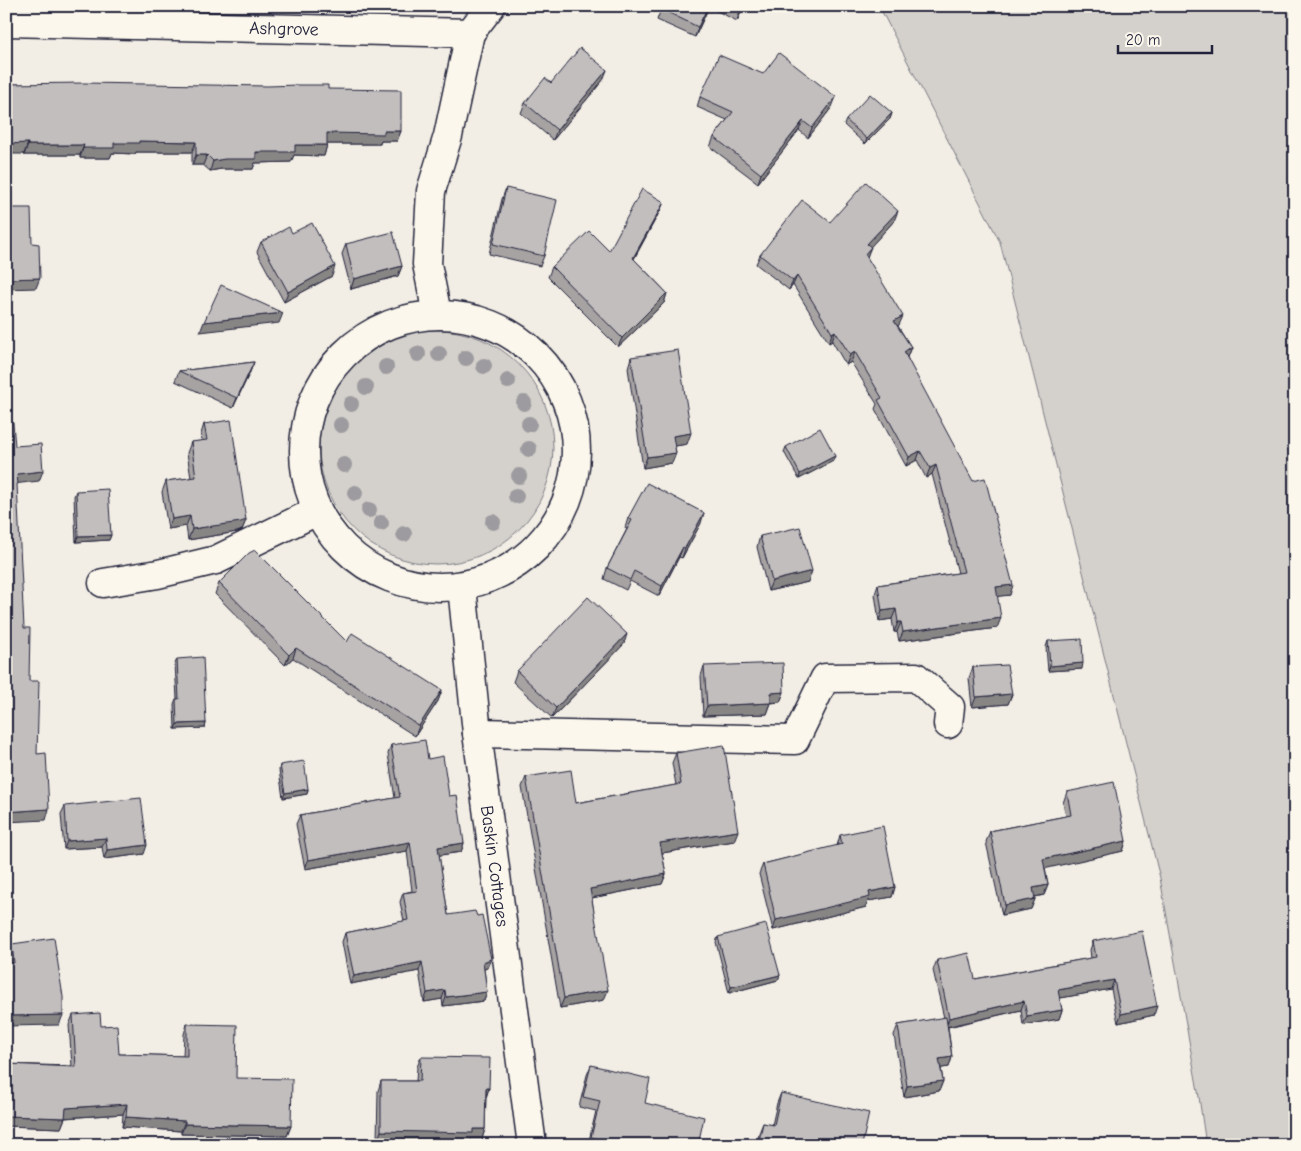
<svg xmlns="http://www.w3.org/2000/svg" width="1301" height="1151" font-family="'Comic Neue',sans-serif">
  <rect width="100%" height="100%" fill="#f2eee5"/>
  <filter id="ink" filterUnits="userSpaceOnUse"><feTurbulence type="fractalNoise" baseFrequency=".02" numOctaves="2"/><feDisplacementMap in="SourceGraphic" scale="10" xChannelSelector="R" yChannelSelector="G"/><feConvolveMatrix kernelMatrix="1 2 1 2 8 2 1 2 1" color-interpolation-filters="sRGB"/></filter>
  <g filter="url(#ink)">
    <g fill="#d4d1cc" stroke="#7b7a84">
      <path d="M879,6H1295V1145H1206L1199,1097L1160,878L1000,242Z"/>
      <circle cx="436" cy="447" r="117"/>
    </g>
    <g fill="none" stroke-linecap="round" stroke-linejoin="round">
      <defs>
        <g id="minor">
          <path id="s1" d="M6,22L470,33L491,6"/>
          <path d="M437,314L427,264L431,191L448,136L470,33"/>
          <circle cx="440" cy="451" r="136"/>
          <path d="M103,583L158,574L216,560L317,511"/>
          <path id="s2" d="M462,587L477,733L532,1145"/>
          <path d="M477,733L795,740L825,678L916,677L950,707L948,724"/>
        </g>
      </defs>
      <use href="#minor" stroke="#22223b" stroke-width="31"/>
      <use href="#minor" stroke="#fbf7ec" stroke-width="28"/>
    </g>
    <g fill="#9d9b9f">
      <circle cx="418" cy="354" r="8"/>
      <circle cx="439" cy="354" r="8"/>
      <circle cx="466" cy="358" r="8"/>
      <circle cx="484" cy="366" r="8"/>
      <circle cx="386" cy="367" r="8"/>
      <circle cx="508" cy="381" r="8"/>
      <circle cx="366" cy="387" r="8"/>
      <circle cx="524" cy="403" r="8"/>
      <circle cx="351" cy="404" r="8"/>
      <circle cx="529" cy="424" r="8"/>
      <circle cx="341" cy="425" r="8"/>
      <circle cx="529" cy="449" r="8"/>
      <circle cx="344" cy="465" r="8"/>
      <circle cx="519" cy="476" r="8"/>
      <circle cx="355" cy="493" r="8"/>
      <circle cx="516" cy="496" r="8"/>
      <circle cx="369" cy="510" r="8"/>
      <circle cx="493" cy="522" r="8"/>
      <circle cx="381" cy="523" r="8"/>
      <circle cx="404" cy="534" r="8"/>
    </g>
    <g fill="#a7a3a3" stroke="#22223b">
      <path d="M662,6H744L737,21L709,7L695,37L657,20Z"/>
      <path d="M603,80L553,140L521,113L525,103L551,83Z"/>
      <path d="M6,84L328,89L401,131L397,141H381L380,144H327L324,156L294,155L291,162L255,163L253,169H221L210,171L203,165H192V152H136L135,154L112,153L110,158H80V155H24Z"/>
      <path d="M700,97L832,107L808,138L799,130L758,183L710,147L714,137L727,120L697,107Z"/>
      <path d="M892,113L890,119L865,144L844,125L846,120Z"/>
      <path d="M506,188L544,256L540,266L489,254L502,199Z"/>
      <path d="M664,202L660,211L634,259L667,293L664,303L618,347L548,277L552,267L609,251Z"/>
      <path d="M894,221L870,247L867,257L899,325L898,326L911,347L907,357L1010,595L997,596V628L899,641L897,632H894L892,619L879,621L875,594L878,585L958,573L932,474L926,478L917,460L906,466L875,409L877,404L851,362L846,365L832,341L829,343L793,285L789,290L756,264L760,255L830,222Z"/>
      <path d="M292,233L332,276L284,302L257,252L261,242Z"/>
      <path d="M346,244L402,266L398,276L351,289L342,254Z"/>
      <path d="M631,357L687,444L675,446L676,453L672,463L643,468L628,368Z"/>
      <path d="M254,362L250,372L233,408L175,381L179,371Z"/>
      <path d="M204,424L246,520L242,530L237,532L188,540L186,526L168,529L162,492L166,481L191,478L187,453L191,442L202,441L201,434Z"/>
      <path d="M786,447L833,461L799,479L784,452Z"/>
      <path d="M76,491L111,535L109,540L76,542L74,496Z"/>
      <path d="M628,518L701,523L682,558L679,557L659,596L630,581L626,590L604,579L607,568L627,529L625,528Z"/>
      <path d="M760,536L808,582L768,591L757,547Z"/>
      <path d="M219,583L347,642L442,690L438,701L415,736L293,658L285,665L215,594Z"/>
      <path d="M1048,641L1082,669L1048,671L1046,647Z"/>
      <path d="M624,644L552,718L513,682L517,671Z"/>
      <path d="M177,659L206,723L205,728L175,729L174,704L176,699H177L175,664Z"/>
      <path d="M704,666L784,692L780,702L771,703L767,714L703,716L701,676Z"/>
      <path d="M973,667L1012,694L1008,704L972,707L969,678Z"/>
      <path d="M391,745L428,759L449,796L464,843L461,852L439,855L448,915L487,968L484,969L487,992L484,1001L443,1006L442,999L424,1002L419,971L350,984L342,942L345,933L404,921L400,902L403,893L412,891L407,851L305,869L296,824L300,815L395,798L388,754Z"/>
      <path d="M676,753L734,841L662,853L666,874L662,884L592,898L604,1000L560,1008L522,787L526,777L576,803L676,785L672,763Z"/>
      <path d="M280,765L308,789L307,794L283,798L279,770Z"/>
      <path d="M1067,792L1126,841L1123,851L1045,868L1048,885L1044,895L1035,897V899L1031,909L1002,915L986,842L990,831L1066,816L1063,803Z"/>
      <path d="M65,806L144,854L104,859L102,847L64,849L61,814Z"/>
      <path d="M840,835L895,887L892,897L868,901L866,907L773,930L759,874L763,864L837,846Z"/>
      <path d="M718,937L780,975L778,980L729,993L716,942Z"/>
      <path d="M1093,941L1154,1015L1118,1023L1111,989L1060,998L1062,1010L1059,1019L1023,1025L1021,1010L948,1027L952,1057L949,1067L941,1068L943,1081L939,1091L904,1097L894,1035L898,1025L944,1018L933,970L937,960L975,979L1091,958L1090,950Z"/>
      <path d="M12,944L59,1025L9,963L8,954Z"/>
      <path d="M73,1015L101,1026L119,1054L183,1056L184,1034L187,1024L236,1078L291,1126L287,1136L181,1134V1131L122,1127L123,1114L65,1118L61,1128L6,1126V1064L72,1066L69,1025Z"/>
      <path d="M421,1057L489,1088L486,1097L485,1129L482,1139H471L469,1143L377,1141L378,1091L381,1081H416L417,1067Z"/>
      <path d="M591,1065L698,1145H588L596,1111L579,1107L587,1075Z"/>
      <path d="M781,1093L862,1145H757L759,1133L763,1123L772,1125L777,1103Z"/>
    </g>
    <g fill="#888585" stroke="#22223b">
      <path d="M708,6H709L695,37L698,27Z"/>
      <path d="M742,6H744L737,21L740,11Z"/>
      <path d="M607,70L603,80L553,140L557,130Z"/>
      <path d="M836,97L832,107L808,138L812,128Z"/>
      <path d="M892,113L890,119L865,144L867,139Z"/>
      <path d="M803,121L799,130L758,183L761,174Z"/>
      <path d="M384,131H401L397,141H381L380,144H324L327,133Z"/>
      <path d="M139,141L196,142L192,152H136L135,154L112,153L110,158H80L83,148L114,143Z"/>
      <path d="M28,143L24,154H6V144Z"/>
      <path d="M28,145H84L80,155H24Z"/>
      <path d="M295,145H327L324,156L294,155L291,162L255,163L253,169H221L210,171L213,161Z"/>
      <path d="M196,155H207L203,165H192Z"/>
      <path d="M664,202L660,211L629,267L633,258Z"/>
      <path d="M898,211L894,221L864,254L867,244Z"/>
      <path d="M871,247L867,257L865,254Z"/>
      <path d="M335,266L332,276L284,302L288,292Z"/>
      <path d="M402,266L398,276L351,289L354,279Z"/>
      <path d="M797,276L793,285L789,290L793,281Z"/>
      <path d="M40,278L36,288L6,289V279Z"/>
      <path d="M667,293L664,303L618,347L622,338Z"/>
      <path d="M283,313L279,323L200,332L204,322Z"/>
      <path d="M903,316L899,325L891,330L894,321Z"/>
      <path d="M835,331L832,341L829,343L832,333Z"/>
      <path d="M911,347L907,357L900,361L904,352Z"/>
      <path d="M855,352L851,362L846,365L850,355Z"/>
      <path d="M254,362L250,372L233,408L237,398Z"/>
      <path d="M691,433L687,444L670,447L673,436Z"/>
      <path d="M920,451L917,460L906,466L909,457Z"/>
      <path d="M676,453L672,463L643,468L647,457Z"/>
      <path d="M835,456L833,461L799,479L800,474Z"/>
      <path d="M936,465L932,474L926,478L930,468Z"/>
      <path d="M43,471L39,481L13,484L17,474Z"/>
      <path d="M704,513L701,523L682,558L685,548Z"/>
      <path d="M190,516L186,526L168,529L172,519Z"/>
      <path d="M246,520L242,530L237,532L188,540L192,529Z"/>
      <path d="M111,535L109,540L76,542L78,536Z"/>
      <path d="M683,547L679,557L659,596L662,586Z"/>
      <path d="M812,571L808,582L768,591L772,581Z"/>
      <path d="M1013,585L1010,595L993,597L996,587Z"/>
      <path d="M896,609L892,619L879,621L882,611Z"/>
      <path d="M1001,618L997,628L899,641L903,632Z"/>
      <path d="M898,622H901L897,632H894Z"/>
      <path d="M627,634L624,644L552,718L556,708Z"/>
      <path d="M296,648L293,658L285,665L289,655Z"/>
      <path d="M1083,663L1082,669L1048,671L1050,666Z"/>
      <path d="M442,690L438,701L415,736L419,726Z"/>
      <path d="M784,692L780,702L767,703L771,693Z"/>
      <path d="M1012,694L1008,704L972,707L976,697Z"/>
      <path d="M771,703L767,714L703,716L707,706Z"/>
      <path d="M206,723L205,728L175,729L177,724Z"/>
      <path d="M308,789L307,794L283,798L285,793Z"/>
      <path d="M49,809L46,820L6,822V812Z"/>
      <path d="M738,831L734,841L656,854L660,843Z"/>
      <path d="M106,838L102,847L64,849L67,841Z"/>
      <path d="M1126,841L1123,851L1039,870L1043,859Z"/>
      <path d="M410,842L407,851L305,869L308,860Z"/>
      <path d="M464,843L461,852L435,856L438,847Z"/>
      <path d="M147,845L144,854L104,859L107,850Z"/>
      <path d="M666,874L662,884L586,899L590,889Z"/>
      <path d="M1048,885L1044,895L1029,898L1033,888Z"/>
      <path d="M895,887L892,897L868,901L866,907L773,930L776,920L869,892Z"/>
      <path d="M1035,899L1031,909L1002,915L1005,905Z"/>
      <path d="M491,959L487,968L479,971L483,962Z"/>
      <path d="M422,962L419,971L350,984L354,976Z"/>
      <path d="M780,975L778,980L729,993L731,987Z"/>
      <path d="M1114,980L1111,989L1055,999L1058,990Z"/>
      <path d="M445,990L442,999L424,1002L427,993Z"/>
      <path d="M608,990L604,1000L560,1008L564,998Z"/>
      <path d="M487,992L484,1001L443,1006L446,997Z"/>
      <path d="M1024,1001L1021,1010L946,1027L949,1018Z"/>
      <path d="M1157,1006L1154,1015L1118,1023L1121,1014Z"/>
      <path d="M1062,1010L1059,1019L1023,1025L1027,1016Z"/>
      <path d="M63,1015L59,1025L6,1026V1016Z"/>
      <path d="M952,1057L949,1067L936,1069L939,1059Z"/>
      <path d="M943,1081L939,1091L904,1097L907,1086Z"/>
      <path d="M486,1088H489L486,1098Z"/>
      <path d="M127,1104L123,1114L62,1118L66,1108Z"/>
      <path d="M6,1116L65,1118L61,1128L6,1126Z"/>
      <path d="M126,1117L185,1121L181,1131L122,1127Z"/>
      <path d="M185,1124L291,1126L287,1136L181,1134Z"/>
      <path d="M473,1129H485L482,1139H471L469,1143L377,1141L381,1131Z"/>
    </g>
    <g fill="#c2bebe" stroke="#22223b">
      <path d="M662,6H708L698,27L661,9Z"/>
      <path d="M731,6H742L740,11Z"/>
      <path d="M580,48L607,70L557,130L525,103L545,78L551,83Z"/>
      <path d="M779,53L836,97L812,128L803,121L761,174L714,137L733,112L700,97L719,55L763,74Z"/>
      <path d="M84,83L268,86L298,85H328V89L401,90V131H384V134L327,133V145H295V152H256V159H225L213,161L207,155H196V142L139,141V143H114V148H83L84,145H28V143L6,144V84Z"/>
      <path d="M870,94L892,113L867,139L846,120Z"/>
      <path d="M866,182L898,211L867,244L871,247L865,254L903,316L894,321L911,347L904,352L973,481L985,478L1013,585L996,587L1001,618L903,632L901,622H898L896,609L882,611L878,585L964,572L936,465L930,468L920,451L909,457L878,400L882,398L855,352L850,355L835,331L832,333L797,276L793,281L760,255L802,200L830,222Z"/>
      <path d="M506,188L557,200L544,256L493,244Z"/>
      <path d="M642,189L664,202L633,258L667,293L622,338L552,267L589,231L609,251Z"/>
      <path d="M6,208H31L32,243L39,244L40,278L6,279Z"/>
      <path d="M312,223L335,266L288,292L261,242L289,227L292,233Z"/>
      <path d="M393,232L402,266L354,279L346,244Z"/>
      <path d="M221,285L283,313L204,322Z"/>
      <path d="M678,350L691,433L673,436L676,453L647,457L631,357Z"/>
      <path d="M254,362L237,398L179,371Z"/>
      <path d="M231,420L246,520L241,522L192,529L190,516L172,519L166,481L196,477L191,442L207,440L204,424Z"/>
      <path d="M13,423L15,446L41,444L43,471L17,474L18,484H17L24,628H30L29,681H39L37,754L46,753L49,809L6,812V424Z"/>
      <path d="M820,428L835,456L800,474L786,447Z"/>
      <path d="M647,483L704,513L685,548L683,547L662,586L634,571L630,580L607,568L632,520L628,518Z"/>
      <path d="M108,489L111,535L78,536L76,491Z"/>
      <path d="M800,527L812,571L772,581L760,536Z"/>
      <path d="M255,550L347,642L352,633L442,690L419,726L296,648L289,655L219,583L249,553Z"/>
      <path d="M588,597L627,634L556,708L517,671Z"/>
      <path d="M1082,639L1083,663L1050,666L1048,641Z"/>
      <path d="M203,657L206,723L177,724L176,699H179L177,659Z"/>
      <path d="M783,663L784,692L771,693V703L707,706L704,666Z"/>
      <path d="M1007,665L1012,694L976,697L973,667Z"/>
      <path d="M425,740L428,759L443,756L449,796L457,795L464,843L438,847L448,915L475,911L477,916L482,915L491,959L483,962L487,992L446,997L445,990L427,993L422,962L354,976L345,933L408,920L403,893L417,891L410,842L308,860L300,815L400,797L391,745Z"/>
      <path d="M724,745L738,831L660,843L666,874L590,889L608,990L564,998L526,777L571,770L576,803L681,784L676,753Z"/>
      <path d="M304,761L308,789L285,793L280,765Z"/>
      <path d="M1114,782L1126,841L1043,859L1048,885L1033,888L1035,899L1005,905L990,831L1071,815L1067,792Z"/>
      <path d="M141,798L147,845L107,850L106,838L67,841L65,806Z"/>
      <path d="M883,826L895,887L869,892L870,897L776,920L763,864L842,844L840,835Z"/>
      <path d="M766,924L780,975L731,987L718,937Z"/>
      <path d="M1142,931L1157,1006L1121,1014L1114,980L1058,990L1062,1010L1027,1016L1024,1001L949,1018L937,960L969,953L975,979L1096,957L1093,941Z"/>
      <path d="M54,938L63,997V1015L6,1016V963H14L12,944Z"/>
      <path d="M100,1013L101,1026L117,1025L119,1054L187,1056V1024L237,1025L236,1078L292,1079L291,1126L185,1124V1121L126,1117L127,1104L66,1108L65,1118L6,1116V1064L76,1067L73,1015Z"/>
      <path d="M946,1017L952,1057L939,1059L943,1081L907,1086L898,1025Z"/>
      <path d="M421,1057L490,1058L489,1088H486L485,1129H473V1133L381,1131V1081H420Z"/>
      <path d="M591,1065L650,1079L645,1103L704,1117L698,1145H622L591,1137L600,1101L583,1097Z"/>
      <path d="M781,1093L869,1113L862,1145H758L763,1123L774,1125Z"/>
      <path d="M1156,1139L1157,1145H1127Z"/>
    </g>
  </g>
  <g text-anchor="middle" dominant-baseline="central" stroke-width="5" stroke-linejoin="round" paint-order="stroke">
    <g font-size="18" fill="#22223b" stroke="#fbf7ec">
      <text stroke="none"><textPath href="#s1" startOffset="278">Ashgrove</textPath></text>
      <text stroke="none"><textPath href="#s2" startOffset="281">Baskin Cottages</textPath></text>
    </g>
  </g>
  <rect width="1301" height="1151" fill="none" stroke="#fbf7ec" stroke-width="25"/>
  <rect x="12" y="12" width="1276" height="1126" fill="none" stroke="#22223b" stroke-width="2" filter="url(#ink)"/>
  <path d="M1118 45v8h94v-8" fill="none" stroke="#22223b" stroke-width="2.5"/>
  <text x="1126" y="45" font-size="15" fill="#22223b" stroke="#fbf7ec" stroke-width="4" paint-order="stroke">20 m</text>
</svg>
